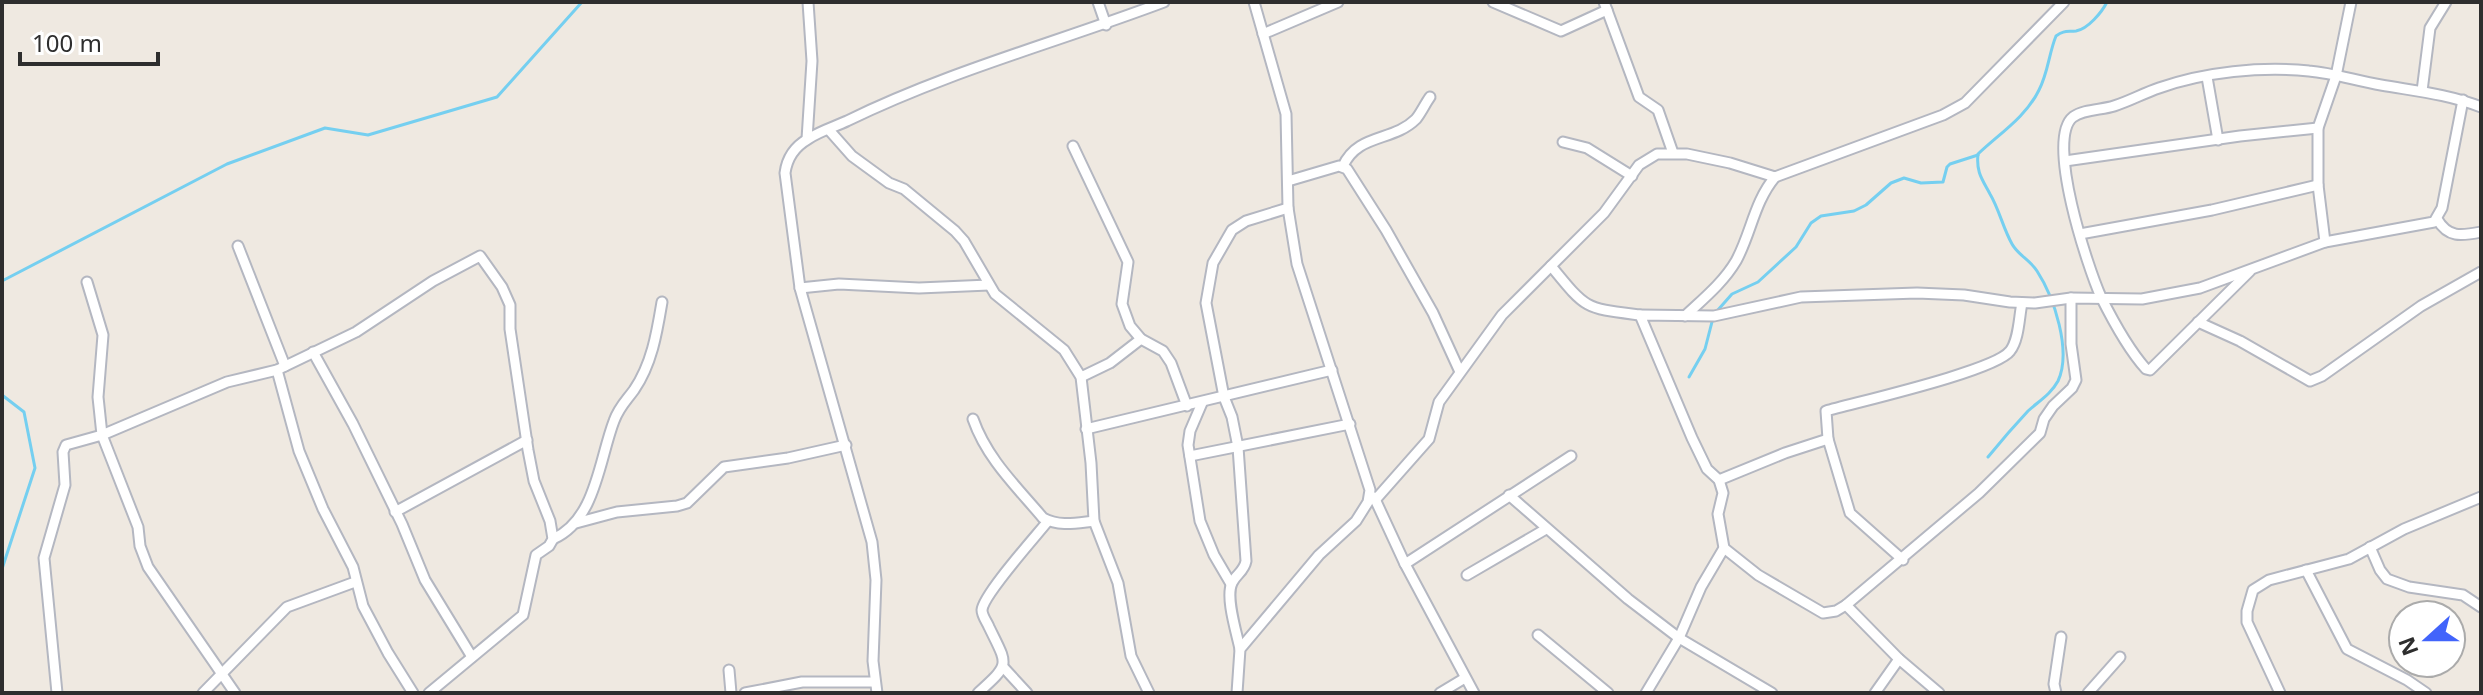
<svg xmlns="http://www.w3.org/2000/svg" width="2483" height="695" font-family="'Noto Sans',sans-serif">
  <rect width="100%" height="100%" fill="#efe9e1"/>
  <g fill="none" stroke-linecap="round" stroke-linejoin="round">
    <g stroke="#75cff0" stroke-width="3">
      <path d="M2,281L227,164L325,128L368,135L497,97L582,2"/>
      <path d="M1717,311L1732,294L1758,282L1796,247L1811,223L1821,216L1854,211L1866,205L1891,183L1904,178L1921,183L1943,182L1947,167L1950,164L1978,155"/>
      <path d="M1689,377L1705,349L1713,318"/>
      <path d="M2,395L24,412L35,468L2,569"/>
      <path d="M1988,457C2001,441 2014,426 2028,411C2039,401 2051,394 2058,381C2072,351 2054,297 2037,271C2030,260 2018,255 2012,244C2003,228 1999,209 1990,194C1982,179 1976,172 1978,154C1999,134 2026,117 2039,90C2048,73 2049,53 2056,36C2064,30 2067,32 2076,31C2088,29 2102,12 2107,2"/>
    </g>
    <defs>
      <g id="minor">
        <path d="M1098,2L1106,25"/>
        <path d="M1493,2L1561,31L1607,10"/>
        <path d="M1604,2L1639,97L1658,110L1673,153"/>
        <path d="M1263,34L1338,2"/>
        <path d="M2207,77L2218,140"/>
        <path d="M2422,91L2430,28L2446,2"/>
        <path d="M829,130L852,156L889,183L904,189L955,231L964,241L995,294L1064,350L1081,377L1091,463L1094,521L1118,583L1131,656L1149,693"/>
        <path d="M807,139L812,61L808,2"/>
        <path d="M1563,142L1587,148L1632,176"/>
        <path d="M1073,146L1128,262L1122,304L1130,326L1141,339L1163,351L1171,363L1187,406"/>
        <path d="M2065,161L2240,136L2318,128"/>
        <path d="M1343,166C1358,133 1393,142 1416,119C1421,113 1425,104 1430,97"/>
        <path d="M1288,181L1339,166L1347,169L1386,230L1433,313L1460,372"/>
        <path d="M2437,219C2448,238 2461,236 2481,232"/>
        <path d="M2080,234L2212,210L2318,185"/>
        <path d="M2325,242L2318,185V128L2336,76L2351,2"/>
        <path d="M238,246L285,366"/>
        <path d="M1551,266C1587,310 1584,308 1640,315"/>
        <path d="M2250,271L2150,370L2146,369C2128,349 2113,321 2101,297C2088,268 2045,139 2073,117C2084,109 2102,110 2114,106C2130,101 2144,93 2159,88C2204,72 2262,66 2309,71C2333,73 2357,81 2381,85C2415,91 2448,94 2481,107"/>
        <path d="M87,282L103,335L98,397L102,435L138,527L140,546L148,567L235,693"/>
        <path d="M800,288L839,284L919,288L989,285"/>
        <path d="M1685,316C1703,299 1723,283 1736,261C1751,234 1754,202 1775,177"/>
        <path d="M2198,322L2240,341L2310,381L2322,376L2421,306L2481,272"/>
        <path d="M313,352L353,424L402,524L425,580L472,657"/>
        <path d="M277,370L299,451L323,509L353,567L363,606L388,653L413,693"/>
        <path d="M1081,377L1110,363L1141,339"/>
        <path d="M1202,403L1190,431L1188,445L1200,521L1214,555L1231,584"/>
        <path d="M973,419C987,459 1017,487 1043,518C1060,527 1076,523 1094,521"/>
        <path d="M1086,429L1332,370"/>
        <path d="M1828,439L1826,411C1857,402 1995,371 2010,351C2019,340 2019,317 2022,303"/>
        <path d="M1190,456L1350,424"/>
        <path d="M1719,480L1785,453L1828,439L1850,513L1903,560"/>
        <path d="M1509,495L1628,599L1679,638L1772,693"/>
        <path d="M1374,497L1405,564L1474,693"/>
        <path d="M1376,499L1429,439L1439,402L1502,315L1604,213L1639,165L1657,154H1687L1730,163L1775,177L1943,115L1965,103L2064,2"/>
        <path d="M395,512L527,440"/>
        <path d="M576,523L617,512L677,506L687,503L724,467L788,458L846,445"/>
        <path d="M553,539C596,520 599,460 614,421C619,407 626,401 634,390C652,364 657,332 662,302"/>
        <path d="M2370,547L2380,570L2387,579L2409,587L2463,595L2481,607"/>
        <path d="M1724,548L1758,575L1823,613L1836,611L1846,605L1979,493L2040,433L2044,419L2053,406L2072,388L2076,380L2071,344V298"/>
        <path d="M1405,564L1571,456"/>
        <path d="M2306,570L2347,649L2407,680L2426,693"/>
        <path d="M1467,575L1546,529"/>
        <path d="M1846,605L1899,659L1939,693"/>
        <path d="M1538,635L1608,693"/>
        <path d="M1240,649C1237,634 1225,597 1232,583C1236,574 1244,572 1246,561L1238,447L1232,417L1224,397L1206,303L1213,263L1232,230L1246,221L1288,208"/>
        <path d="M1004,668L1027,693"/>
        <path d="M729,670L731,693"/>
        <path d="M57,693L44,558L65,485L63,452L66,445L102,435L227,382L277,370L356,332L433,281L480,256L502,287L510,305V329L528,450L534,481L550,521L553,539L549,546L536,555L523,615L429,693"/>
        <path d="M203,693L287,607L355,582"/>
        <path d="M745,693L802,682H875"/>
        <path d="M877,693L873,661L876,580L872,542L800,288L785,173C787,158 794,147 808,139C820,131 834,127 847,121C949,71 1058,42 1164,2"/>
        <path d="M978,693C1011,663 1008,666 989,627C987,622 982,616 982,610C983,595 1036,536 1048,521"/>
        <path d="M1237,693L1240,649L1319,555L1356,521L1368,502L1370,490L1297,264L1288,208L1286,114L1254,2"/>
        <path d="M1440,693L1465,678"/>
        <path d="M1646,693L1679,638L1701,587L1724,548L1718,514L1723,493L1719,480L1707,469L1692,438L1640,315L1714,316L1801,297L1917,293L1964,295L2010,302L2035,303L2071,298L2142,299L2200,288L2325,242L2434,222L2442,208L2463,100"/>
        <path d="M1875,693L1899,659"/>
        <path d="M2056,693L2054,684L2061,637"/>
        <path d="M2088,693L2120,657"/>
        <path d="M2280,693L2247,622V611L2253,590L2269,580L2349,559L2404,529L2481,497"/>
      </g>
    </defs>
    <use href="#minor" stroke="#b4b7c1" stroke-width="13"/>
    <use href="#minor" stroke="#fff" stroke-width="9"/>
  </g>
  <rect width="2483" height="695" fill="none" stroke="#2e2e2e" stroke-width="8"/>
  <g transform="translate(2427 639) rotate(249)"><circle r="38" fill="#ffffff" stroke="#ababab" stroke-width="2"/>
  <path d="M0-6L14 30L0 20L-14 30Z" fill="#4264fb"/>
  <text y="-12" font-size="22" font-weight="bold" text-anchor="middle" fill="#2e2e2e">N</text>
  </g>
  <path d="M20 52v12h138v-12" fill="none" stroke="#2e2e2e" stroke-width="4"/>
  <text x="32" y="52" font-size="24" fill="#2e2e2e" stroke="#ffffff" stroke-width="6" paint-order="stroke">100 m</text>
</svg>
